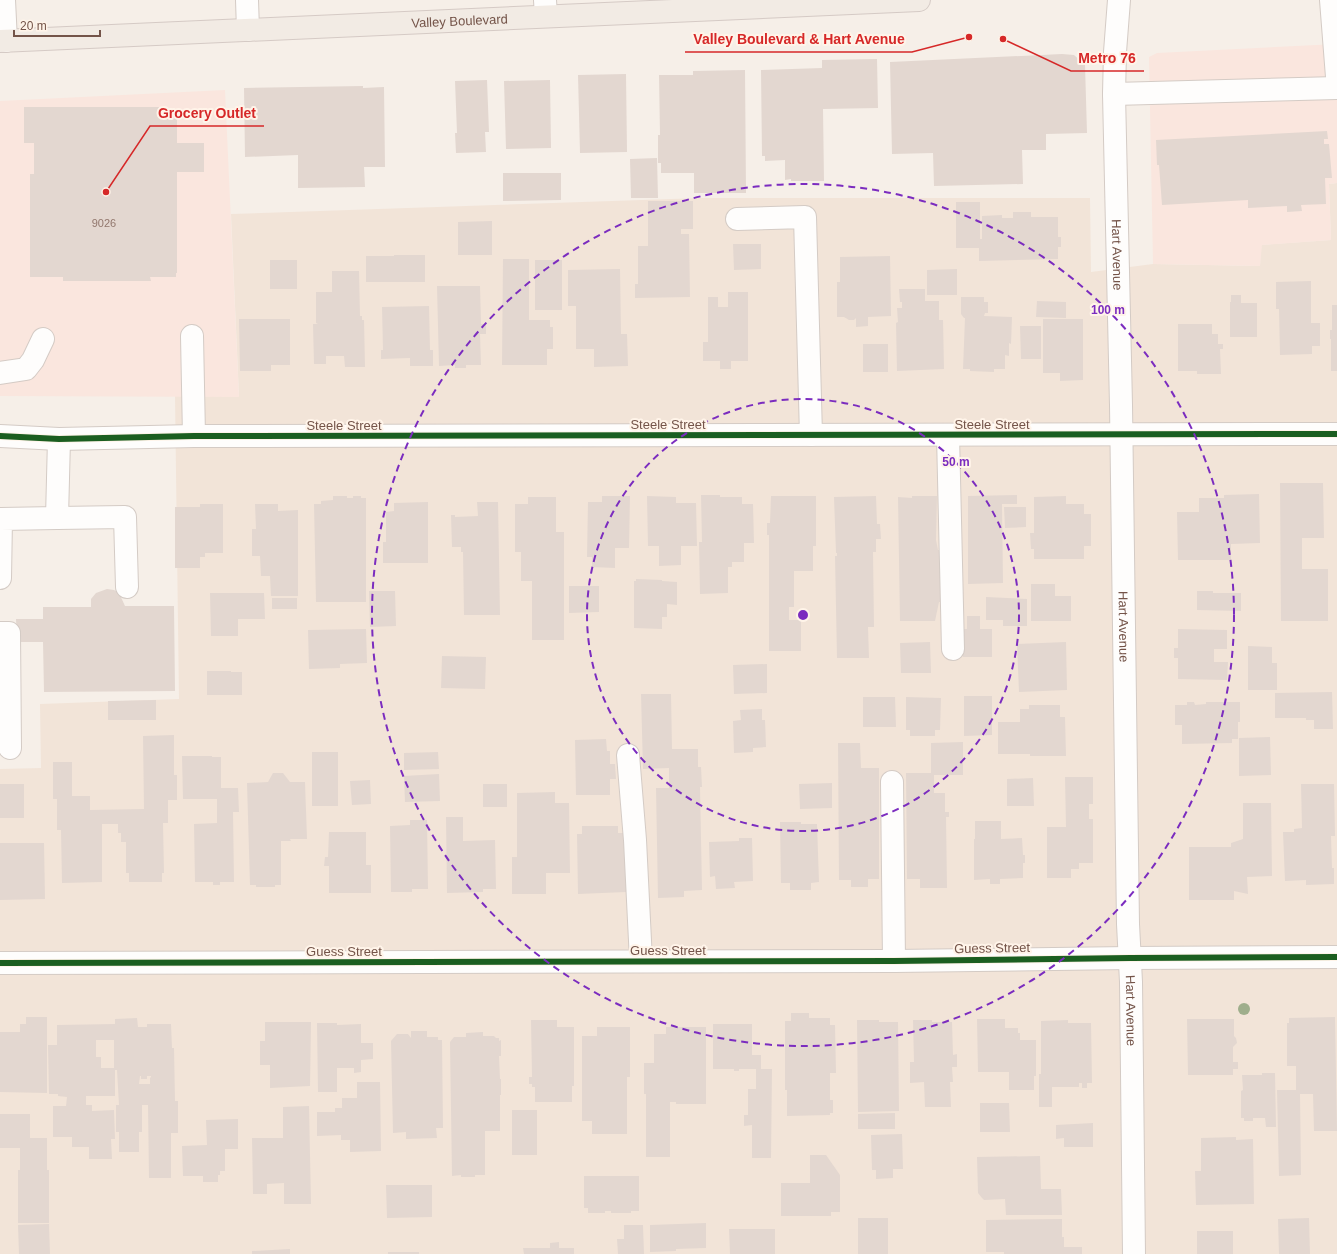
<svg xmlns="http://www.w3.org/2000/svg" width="1337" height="1254" font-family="Arial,sans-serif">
  <rect width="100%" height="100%" fill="#f6efe8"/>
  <path fill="#f2e4d8" d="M1337,183V1254H0V769L41,768L40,704L179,699L175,396H239L231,214L701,198H1090L1091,272L1153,264L1260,266L1261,245L1331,240L1329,184Z"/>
  <g fill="#fae6de">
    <path d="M1337,44V183L1329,184L1331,240L1262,245L1260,266L1153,264L1149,57L1157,53Z"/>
    <path d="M225,90L239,397L0,396V101Z"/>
  </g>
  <g fill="#e3d7d0" fill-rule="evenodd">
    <path d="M1062,54L1074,55L1085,65L1087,133L1046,134V150H1022L1023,184L934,186L933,153L892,154L890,62Z"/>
    <path d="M877,59L878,108L823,109L824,181H791V179L785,180V160L765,161V156H762L761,70L822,68V60Z"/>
    <path d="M745,70L746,193H694V173H661V163H658V135H660L659,75H693V71Z"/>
    <path d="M626,74L627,152L580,153L578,75Z"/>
    <path d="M487,80L489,132H485L486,152L456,153L455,133H457L455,81Z"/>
    <path d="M550,80L551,148L506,149L504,81Z"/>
    <path d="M363,86V88L384,87L385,167H364L365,187L298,188V155L245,157L244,88Z"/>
    <path d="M24,107H159V109H176V111H177V143H204V172H177V273H176V277H150L151,281H63V277H30V174H34V143H24Z"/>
    <path d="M1327,131L1328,139H1324V144H1329L1332,178H1325L1326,204L1301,205L1302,211L1287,212V206L1248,208V200L1162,205L1159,165H1157L1156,140Z"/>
    <path d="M657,158L658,198H631L630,159Z"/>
    <path d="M503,173H561V200L503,201Z"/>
    <path d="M648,201H693V229H681V234H689L690,297L635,298V284H638V246H648Z"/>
    <path d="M956,202H980V239H982V216L1002,215V218H1013V212H1031V217H1058V237H1061V247H1058V259L979,261V248H956Z"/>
    <path d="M492,221V255H458V222Z"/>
    <path d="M733,244H761V269L734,270Z"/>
    <path d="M394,255H425V282H366V256H394Z"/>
    <path d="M890,256L891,316L868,317V326L856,327V318L854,320H849L844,317H837V282H840V257Z"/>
    <path d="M503,259H529V320H550V327H553V349H547V365H502Z"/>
    <rect x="270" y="260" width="27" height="29"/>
    <rect x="535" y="260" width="27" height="50"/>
    <path d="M620,269L621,334H627L628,366L594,367V349H576V306H568V270Z"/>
    <path d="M957,269V295H927V270Z"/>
    <path d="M332,271H359L360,316H362V320H364L365,367H345L344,356H326V364H314L313,324H318L316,323V292H332Z"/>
    <path d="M1311,281V323H1320V346H1312V354L1280,355L1279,309H1276V282Z"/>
    <path d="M437,286H480L481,324H486V334H480L481,365H466V368H455V365L439,366Z"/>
    <path d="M899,289H925V301H939V320H943L944,369L897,371L896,323L898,322L897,308H902V302H900Z"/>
    <path d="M728,292H748V361H731V369H720V361H703V342H708V297H718V307H728Z"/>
    <path d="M1231,295H1241V303H1257V337H1230V302H1231Z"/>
    <path d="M961,297H984V302H988V313H985L984,316L1012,317L1011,344L1009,343V356L1005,355V369H994V372L970,371V369H963L965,318H964L961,314Z"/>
    <path d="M1037,301L1066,302V318L1036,317Z"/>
    <path d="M1332,305H1337V371H1331V339H1330V330H1332Z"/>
    <path d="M429,306L430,350H433V366H410V358L381,359V350H383L382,307Z"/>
    <path d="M239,319H290V365H271V371H240Z"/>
    <path d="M1043,319H1083V380L1060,381V373H1043Z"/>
    <path d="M1178,324H1212V334H1218V344H1223V349H1220L1221,374H1197V371H1178Z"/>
    <path d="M1020,326H1041V359H1021Z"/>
    <rect x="863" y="344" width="25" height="28"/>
    <path d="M1280,483H1323L1324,538H1302V569H1328V621H1281Z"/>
    <path d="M1259,494L1260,543L1231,544V560H1178L1177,512H1199V498H1224V495Z"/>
    <path d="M701,495H720V497H742V504H753L754,543H744V562H732V567H728V593L700,594L699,542H702Z"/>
    <path d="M1017,495V504H1002L1003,583L968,584V496Z"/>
    <path d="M333,496H347V498H353V496H361V498H366V602H316L314,504H321V501L333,500Z"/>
    <path d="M602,496H630L629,548H615V568L592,567V557H587L588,502H602Z"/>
    <path d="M647,496L676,497V503H696L697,546H681V565L659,566V546H648Z"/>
    <path d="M771,496H816V546H813V571H794V607H789V620H801V651H769V535H767V523H770Z"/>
    <path d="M876,496L877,524H880L881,539H876V552H873L874,627H868L869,658H837L835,556H837V553H836L834,497Z"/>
    <path d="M912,496H937L936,540L938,550H943V602H939L935,621H900L898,497L912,498Z"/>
    <path d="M1066,496V504H1084V514H1091V546H1084V559H1034V549H1031L1030,533H1034V497Z"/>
    <path d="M528,497H556V532H564V640H532V581H521V552H515V504H528Z"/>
    <path d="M428,502V563H383V542H386V512L394,511V503Z"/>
    <path d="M477,502H498L500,615H464L463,552H461V547H452L451,515H455V517L478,516Z"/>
    <path d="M200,504H223V553H205V557H200V568H175V507H200Z"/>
    <path d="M255,504H278V511L298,510V596H271L270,576H261L260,556H252V529H256Z"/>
    <path d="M1004,507H1026V527L1005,528Z"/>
    <path d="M636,579L662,580V581L677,582V605L667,604V617H662V629L634,628V581H636Z"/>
    <path d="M1031,584H1055V596H1071V621H1031Z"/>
    <path d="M569,586H599V612L569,613Z"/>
    <path d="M107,589L114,590L119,593L125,606H174L175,691L44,692L43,642H17L16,619H43V607H91V599L96,593Z"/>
    <path d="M369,591H395L396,626L370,627Z"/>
    <path d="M1197,591H1213V593H1241V611L1197,610Z"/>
    <path d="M210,593H264L265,619H238V636H211Z"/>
    <path d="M986,597L1027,599V626H1003V620H986Z"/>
    <rect x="272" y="598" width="25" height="11"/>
    <path d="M967,616H980V629H992V657H963V629H967Z"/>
    <path d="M366,629L367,663L340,664V668L309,669L308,630Z"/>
    <path d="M1178,629L1227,630V649H1214V662H1228L1227,680L1178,679V658H1174V648H1178Z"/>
    <path d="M930,642L931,673H901L900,643Z"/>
    <path d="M1066,642L1067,690L1019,692L1017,644Z"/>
    <path d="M1248,646L1272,647V663H1277V690H1248Z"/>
    <path d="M442,656L486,657L485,689L441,688Z"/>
    <path d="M767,664V693L734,694L733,665Z"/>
    <path d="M207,671H231V672H242V695H207Z"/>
    <path d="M1332,692L1333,729H1314V720H1306V718H1275V693Z"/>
    <path d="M641,694H671L672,749H698V767H701L702,787H700L702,890L684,891V897L658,898L656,788H669V768L643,769Z"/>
    <path d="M964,696H992V735L964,736Z"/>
    <path d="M863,697H895L896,727H863Z"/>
    <path d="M906,697L941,698L940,730H935V736H910V730H906Z"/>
    <path d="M156,700V720H108V701Z"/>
    <path d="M1187,702H1194L1195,705L1206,704V702H1240V722H1238V739H1232V743L1182,744V725H1175V705H1187Z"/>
    <path d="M1029,705H1060V717H1065L1066,756H1030V754H998V722H1020V709H1029Z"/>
    <path d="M762,709V720H765L766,747L753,748V752L734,753L733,721L741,720L740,710Z"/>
    <path d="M174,735V775H177V800H168V823H163L164,873H162V882H129V873H126V842H121V833H118V824H102V882L62,883L61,830H57V799H53V762H72V796H90V810L144,809L143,736Z"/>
    <path d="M1270,737L1271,775L1239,776V738Z"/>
    <path d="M606,739L607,751H610V764H615L616,779H610V795H576L575,740Z"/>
    <path d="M963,742V775H934V793H945V812H949V817H946L947,888H920V879H907L906,773H931V743Z"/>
    <path d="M838,743H860L861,768H879V879H868V887H851V880H839Z"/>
    <rect x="312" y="752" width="26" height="54"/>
    <path d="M438,752L439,769L404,770V753Z"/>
    <path d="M182,756H212V757H221V788H238L239,812H233L234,882H220V885H213V882H195L194,824L217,823V799H183Z"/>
    <path d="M273,773H283L290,782H305L307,839H290L291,841H281V885H275V887H256V885H250L247,783L268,782Z"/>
    <path d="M439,774L440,801L405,802L404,776Z"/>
    <path d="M1065,777H1093V804H1089V819H1093V863H1079V869H1071V878H1047V827H1066Z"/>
    <path d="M1033,778L1034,806H1007V779Z"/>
    <path d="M370,780L371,804L352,805L350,781Z"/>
    <path d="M832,783V808L800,809L799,784Z"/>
    <rect x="0" y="784" width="24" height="34"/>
    <rect x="483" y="784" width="24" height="23"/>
    <path d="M1301,784H1334L1335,836H1331L1332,868H1334V884L1306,885V880L1285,881L1283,832H1294V829L1302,828Z"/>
    <path d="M555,792V803H569L570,873H546V894H512V857H517V793Z"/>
    <path d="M1243,803H1271L1272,876L1247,877L1248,894L1234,891V900H1189V847H1231V843L1243,839Z"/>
    <path d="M446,817H463V841L495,840L496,889H483V892L447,893Z"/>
    <path d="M410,820H427L428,889H412V892H391L390,826L410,825Z"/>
    <path d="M975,821H1001V839L1022,838L1023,855H1025V863H1023V878L1000,879V884H990V879L974,880V839H975Z"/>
    <path d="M780,822H801V824H817L819,882L811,883V890H790V883H781Z"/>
    <path d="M582,826H618V833H625L626,892L578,894L577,834H582Z"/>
    <path d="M329,832H366V865H371V893H329V866H324L325,857H328Z"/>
    <path d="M739,838H752L753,881L734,882L735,888L716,889L715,876L710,877L709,842L739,841Z"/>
    <path d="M0,843H44L45,899L0,900Z"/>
    <path d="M791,1013H809V1018H830V1025H835L836,1073H830V1100H833V1113H830V1115L787,1116V1090H785V1021H791Z"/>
    <path d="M26,1017H47V1093L0,1092V1032H20V1024H26Z"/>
    <path d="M1335,1017L1337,1131H1314L1313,1094H1300L1301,1175L1279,1176L1277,1090H1296V1066H1287V1023H1289V1018Z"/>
    <path d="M137,1018L138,1027H147V1024H171L172,1048H174L175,1101H178V1133H171V1178H149L148,1105H142V1132H139V1152H119V1132H116V1105H119L117,1070H115V1096H86V1105H92V1111L114,1110L115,1139H111L112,1159H89V1147H72V1137H53V1106H66L67,1097L58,1096V1094H49L48,1045H57V1025L115,1024V1019ZM96,1040H114V1068H101V1057H96ZM140,1076H141V1079H147V1076H151V1078L150,1077V1084H139Z"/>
    <path d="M977,1019H1005V1028H1018V1033H1020V1040H1036V1076H1034V1090H1009V1072H978Z"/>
    <path d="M1187,1019H1234V1036L1236,1038L1237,1043L1233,1047V1062H1238V1069H1233V1075H1188Z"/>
    <path d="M531,1020H557V1027H574V1086H572V1102H535V1087H532V1084H529V1077H532Z"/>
    <path d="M857,1020H879V1022H898L899,1111L858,1112Z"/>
    <path d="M913,1020H932V1022H952L953,1055L957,1054V1067H952L953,1082H950L951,1107H925L924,1082L910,1083V1062H914Z"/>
    <path d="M1068,1020V1023H1091L1092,1083H1087V1088H1082V1083H1079V1087H1052V1107H1039V1074H1041V1021Z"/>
    <path d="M265,1022H311L310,1086L270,1088V1065H260V1041H265Z"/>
    <path d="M317,1023H337V1025L361,1024V1043H373V1059L361,1060V1072L354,1073V1068H337V1092H318Z"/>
    <path d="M713,1024H752V1055H761V1069H772L771,1158H752V1125L744,1126V1115H748V1089H756V1069H739V1071H734V1069H713Z"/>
    <path d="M597,1027H630V1077H627V1134H592V1121H582V1036H597Z"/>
    <path d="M666,1027H706V1104H676V1102H670V1157H646V1094H644V1063H654V1034H666Z"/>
    <path d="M411,1031H427V1037H438V1040H442L443,1128H436L437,1138L406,1139V1132L393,1133L391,1041L397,1034H408L411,1038Z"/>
    <path d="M483,1032V1036H494L496,1038H499V1041L501,1040V1056H499L500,1079H501V1095H500V1131H485V1175H475V1177H461V1175L452,1176L450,1042L454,1037H466V1033Z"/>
    <path d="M1262,1073H1275L1276,1127H1266L1265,1118H1253V1121H1244V1118H1241V1091L1243,1090L1242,1075H1262Z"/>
    <path d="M357,1082H380L381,1151L350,1152V1140H341V1135L317,1136V1112H335V1108H342V1098H357Z"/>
    <path d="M980,1103H1009L1010,1132H980Z"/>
    <path d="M309,1106L311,1204H284V1183L267,1184V1194H253L252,1138H283V1107Z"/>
    <rect x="512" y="1110" width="25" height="45"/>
    <path d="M895,1113V1129H858V1114Z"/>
    <path d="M0,1114H30V1138H47V1170H49V1223H18V1170H20V1148H0Z"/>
    <path d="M238,1119V1149H225V1171H220V1175H218V1182H203V1176H183L182,1146L207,1145L206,1120Z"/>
    <path d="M1093,1123V1147H1064V1138L1056,1139V1125Z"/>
    <path d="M902,1134L903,1169H893V1178L876,1179V1170H872L871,1135Z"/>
    <path d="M1236,1137V1140L1253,1139L1254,1204L1196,1205L1195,1171H1201V1138Z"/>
    <path d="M810,1155H826L840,1175V1212H831V1216H781V1183H810Z"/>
    <path d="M1040,1156L1041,1189H1061L1062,1215H1006L1005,1199L984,1200L982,1198L978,1193L977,1157Z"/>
    <path d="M584,1176H639V1211H631V1213H611V1211H605V1213H588V1208H584Z"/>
    <path d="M386,1185H432V1217L387,1218Z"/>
    <rect x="858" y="1218" width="30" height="36"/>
    <path d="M1309,1218L1310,1254H1279L1278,1219Z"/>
    <path d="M1062,1219V1237H1064V1247H1082V1254H1004V1252H986V1220Z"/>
    <path d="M706,1223V1248L676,1249V1251L650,1252V1225Z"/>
    <path d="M49,1224L50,1254H19L18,1225Z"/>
    <path d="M624,1225H643L644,1254H618L617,1239H624Z"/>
    <path d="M729,1229H775V1254H730Z"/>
    <rect x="1197" y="1231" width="36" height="23"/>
    <path d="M559,1242V1248H574V1254H524L523,1248H550V1243Z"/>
    <path d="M290,1249V1254H252V1251Z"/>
    <rect x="388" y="1252" width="31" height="2"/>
  </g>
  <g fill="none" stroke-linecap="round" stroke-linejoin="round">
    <defs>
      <g id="minor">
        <path d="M4,0L6,41"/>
        <path d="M247,0L248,30"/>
        <path d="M545,0L546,16"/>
        <path id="s1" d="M1119,0L1115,52L1114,94L1121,405L1128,924L1131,982L1134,1254"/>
        <path d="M1331,0L1337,77"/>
        <path d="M1114,94L1337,88"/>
        <path d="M737,219L805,217L811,435"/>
        <path d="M192,336L194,436"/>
        <path d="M0,373L26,369L33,360L43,339"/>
        <path d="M948,435L953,649"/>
        <path d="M0,436L59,439L194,436L1337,434"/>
        <path d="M57,518L125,517L127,587"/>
        <path d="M0,578L1,519L57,518L59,439"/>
        <path d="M0,633H9L10,748"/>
        <path d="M628,755L635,840L641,961"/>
        <path d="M892,782L894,961"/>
        <path d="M0,963L894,961L1130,958L1337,957"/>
      </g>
      <g id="major">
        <path id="s2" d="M0,41L919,0"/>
      </g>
    </defs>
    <use href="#minor" stroke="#d4cbc5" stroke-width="24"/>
    <use href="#major" stroke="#d5cac5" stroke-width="24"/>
    <use href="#minor" stroke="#fefdfc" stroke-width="22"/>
    <use href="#major" stroke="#f2ebe4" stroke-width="22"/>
    <defs>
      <g id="cycleway">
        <path d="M0,436L59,439L194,436L1337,434"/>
        <path d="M0,963L894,961L1130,958L1337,957"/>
      </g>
    </defs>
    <use href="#cycleway" stroke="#fff4e9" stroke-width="8"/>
    <use href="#cycleway" stroke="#1b5e20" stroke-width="6"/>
  </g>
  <circle fill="#9fae8c" cx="1244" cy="1009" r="6"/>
  <g fill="none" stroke="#7b2cbf" stroke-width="2" stroke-dasharray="7 5">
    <circle cx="803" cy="615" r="216"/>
    <circle cx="803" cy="615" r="431"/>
  </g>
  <g text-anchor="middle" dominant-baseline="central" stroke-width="4" stroke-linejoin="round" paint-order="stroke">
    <g font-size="11" fill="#92776d">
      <text x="104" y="223">9026</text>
    </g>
    <g font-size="13" fill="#745449" stroke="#fff4e9">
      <text stroke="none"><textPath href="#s2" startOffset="460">Valley Boulevard</textPath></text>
      <text stroke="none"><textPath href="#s1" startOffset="255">Hart Avenue</textPath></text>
      <text x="668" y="424">Steele Street</text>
      <text x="992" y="424">Steele Street</text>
      <text x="344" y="425">Steele Street</text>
      <text stroke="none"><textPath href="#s1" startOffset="627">Hart Avenue</textPath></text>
      <text transform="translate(992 948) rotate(-1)">Guess Street</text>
      <text x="668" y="950">Guess Street</text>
      <text x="344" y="951">Guess Street</text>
      <text stroke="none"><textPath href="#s1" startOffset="1011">Hart Avenue</textPath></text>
    </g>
  </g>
  <circle cx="803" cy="615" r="6" fill="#7b2cbf" stroke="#fff4e9" stroke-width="2"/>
  <g font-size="12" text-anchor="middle" font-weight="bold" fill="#7b2cbf" stroke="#fff4e9" stroke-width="4" stroke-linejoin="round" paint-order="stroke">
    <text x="1108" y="314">100 m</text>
    <text x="956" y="466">50 m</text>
  </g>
  <path fill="none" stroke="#d62828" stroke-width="1.5" d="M969 37L912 52H685M1003 39L1071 71H1144M106 192L150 126H264"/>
  <g fill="#d62828" stroke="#fff4e9" stroke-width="1.5">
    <circle cx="969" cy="37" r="4"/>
    <circle cx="1003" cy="39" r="4"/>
    <circle cx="106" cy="192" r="4"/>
  </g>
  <g font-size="14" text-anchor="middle" font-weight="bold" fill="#d62828" stroke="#fff4e9" stroke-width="4" stroke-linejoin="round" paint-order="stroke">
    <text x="799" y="44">Valley Boulevard &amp; Hart Avenue</text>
    <text x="1107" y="63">Metro 76</text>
    <text x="207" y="118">Grocery Outlet</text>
  </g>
  <path d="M14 30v6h86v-6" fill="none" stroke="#745449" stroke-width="2"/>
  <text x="20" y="30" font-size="12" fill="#745449" stroke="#fff4e9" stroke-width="3" paint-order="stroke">20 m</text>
</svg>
